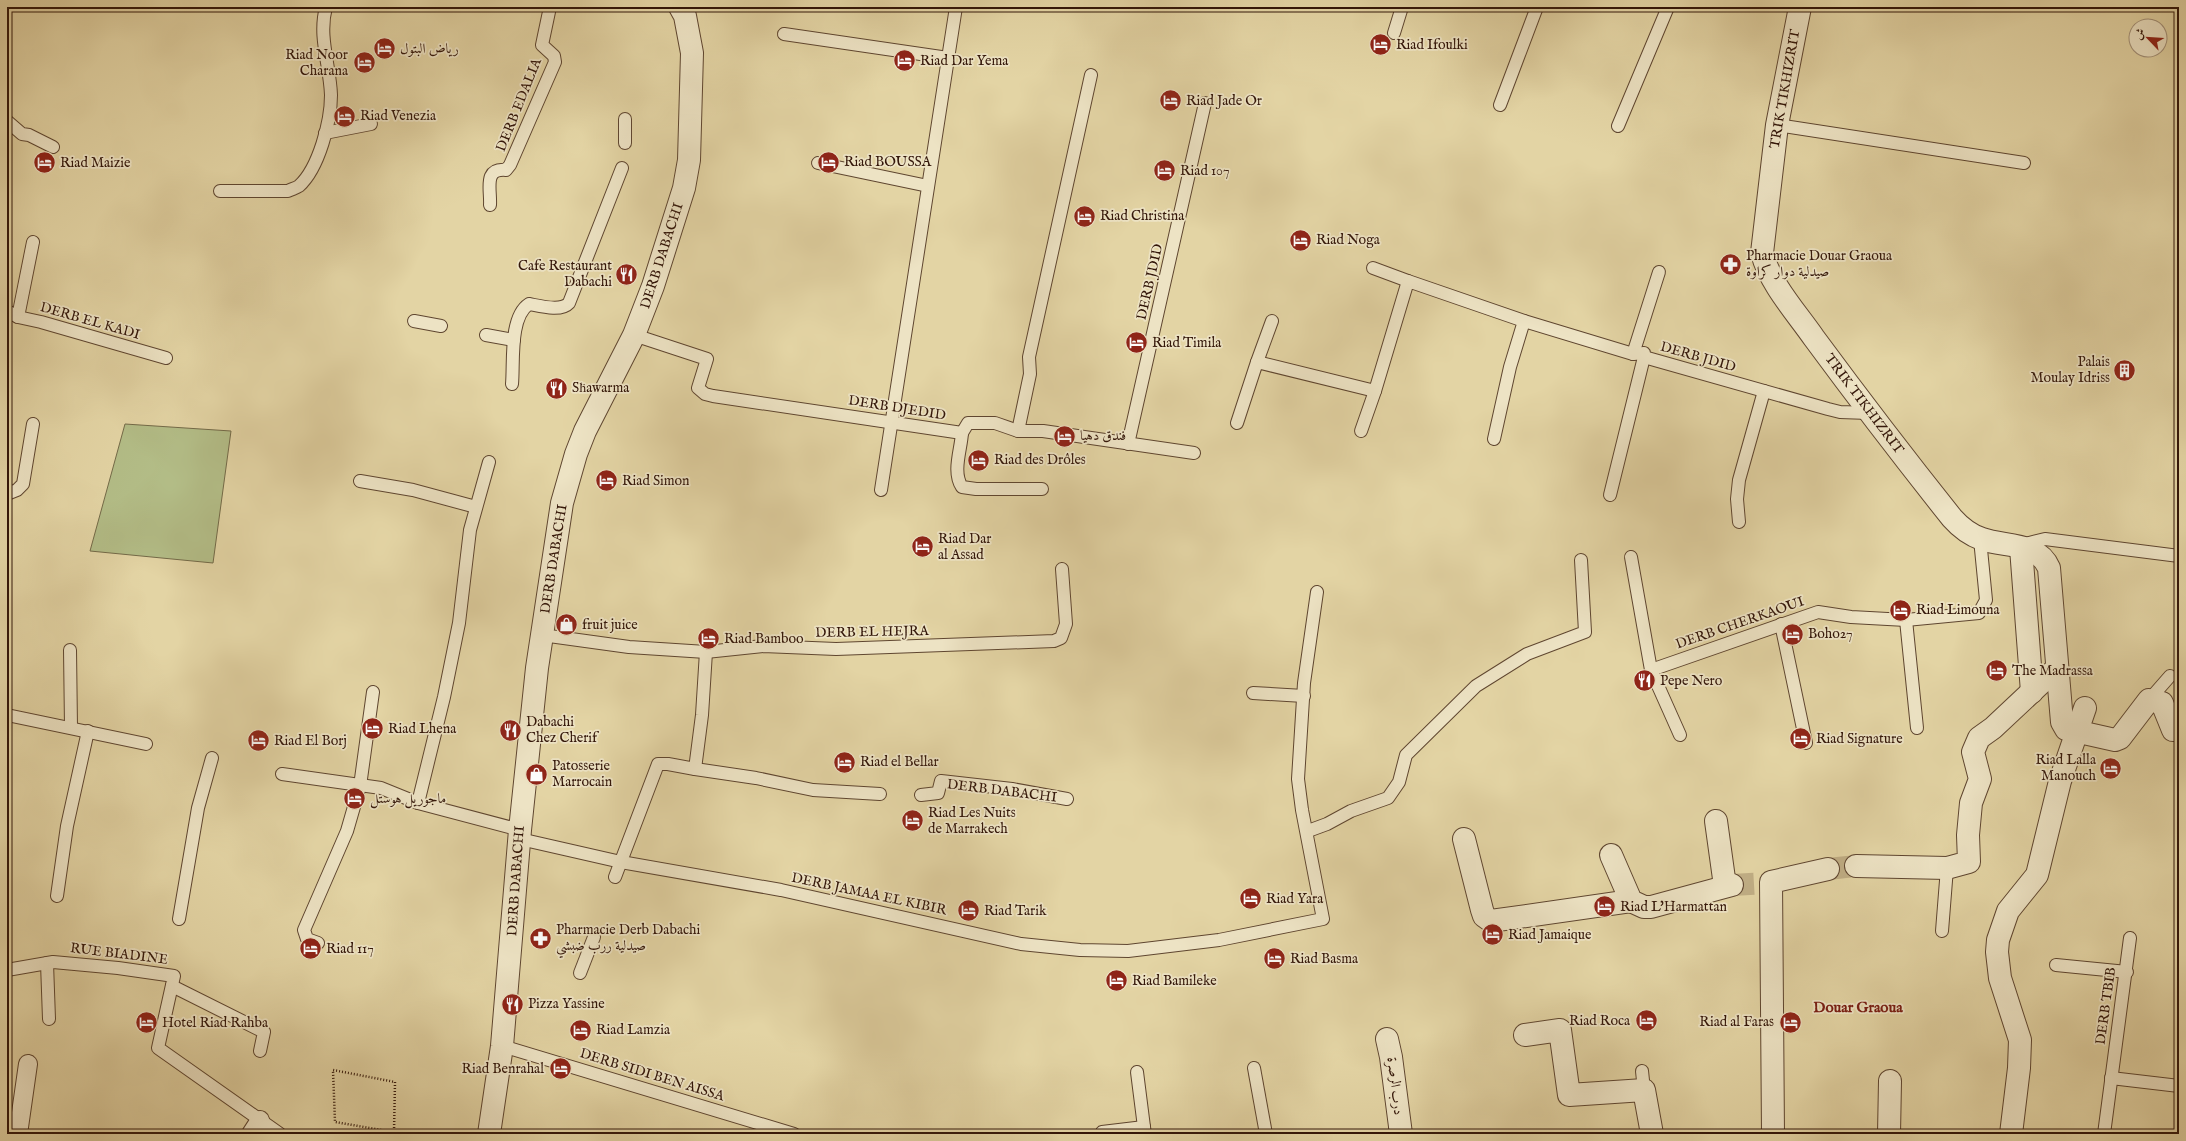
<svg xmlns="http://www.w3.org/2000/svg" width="2186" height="1141" font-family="'IM FELL English',Amiri,serif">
  <rect width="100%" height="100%" fill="#e3d4a4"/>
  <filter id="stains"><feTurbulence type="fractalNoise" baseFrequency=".005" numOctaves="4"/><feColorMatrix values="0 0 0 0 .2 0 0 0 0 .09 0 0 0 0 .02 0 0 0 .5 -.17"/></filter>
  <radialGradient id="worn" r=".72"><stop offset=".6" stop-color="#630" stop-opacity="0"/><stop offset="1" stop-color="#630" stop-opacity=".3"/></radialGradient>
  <path fill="#b3bd87" stroke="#736a48" d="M125,424L231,431L213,563L90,551Z"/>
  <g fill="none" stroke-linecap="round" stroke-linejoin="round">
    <g stroke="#c0ae85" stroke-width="22" stroke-dasharray="22 11" stroke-linecap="butt">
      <path d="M1828,869L1856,866"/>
      <path d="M1732,885L1766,883"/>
    </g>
    <defs>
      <g id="service">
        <path d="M1394,33L1402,7"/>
        <path d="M784,34L948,58"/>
        <path d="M1500,105L1537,7"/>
        <path d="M625,119V143"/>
        <path d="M7,121L22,134L29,135L53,147"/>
        <path d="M1777,125L2024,163"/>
        <path d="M1618,126L1668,7"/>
        <path d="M325,133L371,124"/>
        <path d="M818,163L928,186"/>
        <path d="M220,191H288C292,189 296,188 299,186C319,168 331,121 331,95C330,65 318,37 326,7"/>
        <path d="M490,205C491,189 483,168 506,170L510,165L555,62L554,56L542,45L550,7"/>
        <path d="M1373,268L1408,281"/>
        <path d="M7,311L18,317L41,322L166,358"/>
        <path d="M18,317L33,242"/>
        <path d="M414,321L441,326"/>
        <path d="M486,335L514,340"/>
        <path d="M634,335L707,359L698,388L705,394L713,396L962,433L968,423H995L1018,431H1043L1194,453"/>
        <path d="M1633,354L1659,272"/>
        <path d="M1257,362L1272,321"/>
        <path d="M512,384C514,363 509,317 529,304C540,306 561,312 569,303L622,168"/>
        <path d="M1237,423L1257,362L1375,391L1408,281L1524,321L1633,354L1644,353V357L1828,409L1840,412L1869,413"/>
        <path d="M1018,431L1030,374L1029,357L1091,75"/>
        <path d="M1361,431L1375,391"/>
        <path d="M962,433C961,450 952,472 962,487L976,489H1042"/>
        <path d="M1494,439L1510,367L1524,321"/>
        <path d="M1128,444L1205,103"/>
        <path d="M360,481L413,490L476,507"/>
        <path d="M881,490L956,7"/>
        <path d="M7,494L17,490L23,484L33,424"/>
        <path d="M1610,495L1644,357"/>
        <path d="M1739,522L1737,499L1739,480L1764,391"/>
        <path d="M2021,548L2029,543L2045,539L2179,556"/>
        <path d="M1631,557L1651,670L1680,735"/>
        <path d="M1906,620L1917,728"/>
        <path d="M1781,624L1806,743"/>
        <path d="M542,635L629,647L706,652L763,646L836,649L1054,641L1061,638L1066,624L1062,569"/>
        <path d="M70,650L71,727"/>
        <path d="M1651,670L1818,612L1851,617L1906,620L1979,613L1986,600L1980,539"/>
        <path d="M1253,693L1304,696"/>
        <path d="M2149,700L2170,676"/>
        <path d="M7,715L146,744"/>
        <path d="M695,769L756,778L813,790L880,794"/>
        <path d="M282,774L381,788L418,803L520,830"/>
        <path d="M921,795L938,793L941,781L1012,789L1067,799"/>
        <path d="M418,803L444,697L459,623L470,530L489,462"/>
        <path d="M1308,831L1327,824L1351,811L1388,798L1399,782L1406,755L1476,686L1527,654L1585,632L1581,560"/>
        <path d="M520,839L621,862L781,890L1021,944L1080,950L1128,951L1219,940L1323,919L1302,810L1298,779L1304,683L1317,592"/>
        <path d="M615,877L658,764H668L695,769L702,715L706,652"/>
        <path d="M57,896L67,826L88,731"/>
        <path d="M179,919L198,808L212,758"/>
        <path d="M1942,931L1947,868"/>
        <path d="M318,943L307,939L304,930L347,831L360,786L373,692"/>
        <path d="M47,963L49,1019"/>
        <path d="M2056,965L2127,972"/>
        <path d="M7,970L53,962L118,968L174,976L158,1048L280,1134"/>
        <path d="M580,973L594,937"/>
        <path d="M172,986L264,1032L260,1051"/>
        <path d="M502,1046L794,1134"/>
        <path d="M1254,1068L1266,1134"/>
        <path d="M1642,1071L1644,1090"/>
        <path d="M1137,1072L1144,1127"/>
        <path d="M2111,1078L2179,1086"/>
        <path d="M1102,1132L1144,1127L1145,1134"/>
        <path d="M2104,1134L2130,938"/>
      </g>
      <g id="pedestrian">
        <path d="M18,1134L28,1064"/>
        <path d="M251,1134L260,1120"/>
      </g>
      <g id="minor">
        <path d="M1800,7L1777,125L1762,253C1770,284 1796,312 1814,338C1859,399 1905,459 1952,518C1960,527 1970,535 1982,539C2005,547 2038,542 2049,568L2062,722L2066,729L2115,740L2120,738L2149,700L2162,703L2173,730H2179"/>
        <path d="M2021,548L2032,692"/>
        <path d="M1716,821L1725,886"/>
        <path d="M1464,839L1482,910L1484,916L1491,921L1631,901"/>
        <path d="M1611,855L1631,901L1644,907H1651L1732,885"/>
        <path d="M1856,866L1947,868L1969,862L1968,835L1971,803L1980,779L1973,752L1979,738L1993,728L2057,668"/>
        <path d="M1525,1035L1560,1030L1569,1095L1644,1090L1652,1134"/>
        <path d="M1387,1039L1391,1057L1401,1134"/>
        <path d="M489,1134L502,1046L520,830L537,668L562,503L576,454L585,431L634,335L653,286L684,188L689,160L692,53L685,16L680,7"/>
        <path d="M1773,1134L1771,882L1828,869"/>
        <path d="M1889,1134L1890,1081"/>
        <path d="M2011,1134L2019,1068L2020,1040L2000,978L1997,952L1998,940L2008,911L2037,875L2060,781L2085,708"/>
      </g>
    </defs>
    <use href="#service" stroke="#5f4630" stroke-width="14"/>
    <use href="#pedestrian" stroke="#5f4630" stroke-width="20"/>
    <use href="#minor" stroke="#5f4630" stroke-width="24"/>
    <g stroke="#331609" stroke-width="2.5" stroke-dasharray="1 2" stroke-linecap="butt">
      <path d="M310,1130L318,1134"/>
      <path d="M394,1134V1132L395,1082L333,1070L335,1122L405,1134"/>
    </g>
    <use href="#service" stroke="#ede3c4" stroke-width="12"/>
    <use href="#pedestrian" stroke="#ede3c4" stroke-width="18"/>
    <use href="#minor" stroke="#ede3c4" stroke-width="22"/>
  </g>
  <defs>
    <symbol id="hotel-disc" viewBox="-11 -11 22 22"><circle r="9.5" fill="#8f2418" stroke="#ede3c4"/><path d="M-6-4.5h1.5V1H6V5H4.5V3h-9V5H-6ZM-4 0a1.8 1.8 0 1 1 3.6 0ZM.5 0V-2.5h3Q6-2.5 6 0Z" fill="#fff"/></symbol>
    <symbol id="pharmacy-disc" viewBox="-11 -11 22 22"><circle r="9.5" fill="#8f2418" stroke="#ede3c4"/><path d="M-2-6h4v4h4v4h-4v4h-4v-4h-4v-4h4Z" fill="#fff"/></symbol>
    <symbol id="restaurant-disc" viewBox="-11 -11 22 22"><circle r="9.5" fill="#8f2418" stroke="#ede3c4"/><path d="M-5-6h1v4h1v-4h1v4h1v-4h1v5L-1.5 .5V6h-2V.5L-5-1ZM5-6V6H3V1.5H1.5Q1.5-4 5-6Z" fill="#fff"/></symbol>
    <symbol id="building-disc" viewBox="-11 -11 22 22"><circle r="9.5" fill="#8f2418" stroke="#ede3c4"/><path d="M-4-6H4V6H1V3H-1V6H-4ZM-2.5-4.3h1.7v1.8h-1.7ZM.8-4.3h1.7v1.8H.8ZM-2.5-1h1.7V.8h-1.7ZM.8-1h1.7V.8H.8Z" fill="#fff"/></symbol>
    <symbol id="shop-disc" viewBox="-11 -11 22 22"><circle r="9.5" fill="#8f2418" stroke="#ede3c4"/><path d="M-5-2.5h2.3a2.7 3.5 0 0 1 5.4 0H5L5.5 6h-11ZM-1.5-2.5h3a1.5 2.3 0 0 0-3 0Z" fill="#fff"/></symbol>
  </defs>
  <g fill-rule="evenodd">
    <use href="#hotel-disc" x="1368" y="32" width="25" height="25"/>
    <use href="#hotel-disc" x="372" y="36" width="25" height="25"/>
    <use href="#hotel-disc" x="892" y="48" width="25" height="25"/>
    <use href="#hotel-disc" x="352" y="50" width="25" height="25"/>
    <use href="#hotel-disc" x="1158" y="88" width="25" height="25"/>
    <use href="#hotel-disc" x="332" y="104" width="25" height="25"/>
    <use href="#hotel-disc" x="816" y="150" width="25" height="25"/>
    <use href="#hotel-disc" x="32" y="150" width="25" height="25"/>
    <use href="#hotel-disc" x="1152" y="158" width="25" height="25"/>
    <use href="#hotel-disc" x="1072" y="204" width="25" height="25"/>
    <use href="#hotel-disc" x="1288" y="228" width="25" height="25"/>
    <use href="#pharmacy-disc" x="1718" y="252" width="25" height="25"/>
    <use href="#restaurant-disc" x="614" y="262" width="25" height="25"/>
    <use href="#hotel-disc" x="1124" y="330" width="25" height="25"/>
    <use href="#building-disc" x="2112" y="358" width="25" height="25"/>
    <use href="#restaurant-disc" x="544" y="376" width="25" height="25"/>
    <use href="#hotel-disc" x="1052" y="424" width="25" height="25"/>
    <use href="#hotel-disc" x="966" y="448" width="25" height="25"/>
    <use href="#hotel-disc" x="594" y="468" width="25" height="25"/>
    <use href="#hotel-disc" x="910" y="534" width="25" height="25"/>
    <use href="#hotel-disc" x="1888" y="598" width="25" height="25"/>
    <use href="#shop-disc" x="554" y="612" width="25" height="25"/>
    <use href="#hotel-disc" x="1780" y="622" width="25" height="25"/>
    <use href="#hotel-disc" x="696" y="626" width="25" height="25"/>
    <use href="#hotel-disc" x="1984" y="658" width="25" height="25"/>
    <use href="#restaurant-disc" x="1632" y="668" width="25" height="25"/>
    <use href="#hotel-disc" x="360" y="716" width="25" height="25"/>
    <use href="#restaurant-disc" x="498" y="718" width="25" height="25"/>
    <use href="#hotel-disc" x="1788" y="726" width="25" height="25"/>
    <use href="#hotel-disc" x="246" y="728" width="25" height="25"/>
    <use href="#hotel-disc" x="832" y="750" width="25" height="25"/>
    <use href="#hotel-disc" x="2098" y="756" width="25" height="25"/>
    <use href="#shop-disc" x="524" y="762" width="25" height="25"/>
    <use href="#hotel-disc" x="342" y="786" width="25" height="25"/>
    <use href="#hotel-disc" x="900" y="808" width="25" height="25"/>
    <use href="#hotel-disc" x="1238" y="886" width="25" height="25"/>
    <use href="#hotel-disc" x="1592" y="894" width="25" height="25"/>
    <use href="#hotel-disc" x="956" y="898" width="25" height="25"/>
    <use href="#hotel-disc" x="1480" y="922" width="25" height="25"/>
    <use href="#pharmacy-disc" x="528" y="926" width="25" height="25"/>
    <use href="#hotel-disc" x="298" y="936" width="25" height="25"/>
    <use href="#hotel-disc" x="1262" y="946" width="25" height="25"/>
    <use href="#hotel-disc" x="1104" y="968" width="25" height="25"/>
    <use href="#restaurant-disc" x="500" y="992" width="25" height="25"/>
    <use href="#hotel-disc" x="1634" y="1008" width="25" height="25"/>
    <use href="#hotel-disc" x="1778" y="1010" width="25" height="25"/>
    <use href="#hotel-disc" x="134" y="1010" width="25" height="25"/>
    <use href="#hotel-disc" x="568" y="1018" width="25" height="25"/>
    <use href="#hotel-disc" x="548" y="1056" width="25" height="25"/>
  </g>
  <g text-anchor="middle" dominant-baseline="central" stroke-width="3.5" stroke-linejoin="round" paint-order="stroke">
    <g font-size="14" fill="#331609" stroke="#ede3c4" text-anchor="start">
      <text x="1396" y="45">Riad Ifoulki</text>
      <text x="400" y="49">رياض البتول</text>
      <text x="348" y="55" text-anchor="end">Riad Noor<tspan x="348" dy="16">Charana</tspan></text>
      <text x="920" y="61">Riad Dar Yema</text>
      <text x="1186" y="101">Riad Jade Or</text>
      <text x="360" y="116">Riad Venezia</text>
      <text x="844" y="162">Riad BOUSSA</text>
      <text x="60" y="163">Riad Maizie</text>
      <text x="1180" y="171">Riad 107</text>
      <text x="1100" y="216">Riad Christina</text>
      <text x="1316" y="240">Riad Noga</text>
      <text x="1746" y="256">Pharmacie Douar Graoua<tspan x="1746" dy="16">صيدلية دوار كراوة</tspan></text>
      <text x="612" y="266" text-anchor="end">Cafe Restaurant<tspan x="612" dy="16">Dabachi</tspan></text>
      <text x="1152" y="343">Riad Timila</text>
      <text x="2110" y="362" text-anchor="end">Palais<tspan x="2110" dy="16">Moulay Idriss</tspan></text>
      <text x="572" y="388">Sḧawarma</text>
      <text x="1080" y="436">فندق دهيا</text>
      <text x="994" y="460">Riad des Drôles</text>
      <text x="622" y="481">Riad Simon</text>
      <text x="938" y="539">Riad Dar<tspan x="938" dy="16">al Assad</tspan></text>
      <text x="1916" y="610">Riad Limouna</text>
      <text x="582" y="625">fruit juice</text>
      <text x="1808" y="634">Boho27</text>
      <text x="724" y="639">Riad Bamboo</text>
      <text x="2012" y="671">The Madrassa</text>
      <text x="1660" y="681">Pepe Nero</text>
      <text x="526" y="722">Dabachi<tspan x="526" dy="16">Chez Cherif</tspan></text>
      <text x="388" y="729">Riad Lhena</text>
      <text x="1816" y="739">Riad Signature</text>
      <text x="274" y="741">Riad El Borj</text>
      <text x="2096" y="760" text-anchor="end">Riad Lalla<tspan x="2096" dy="16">Manouch</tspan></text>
      <text x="860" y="762">Riad el Bellar</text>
      <text x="552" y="766">Patosserie<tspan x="552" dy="16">Marrocain</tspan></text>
      <text x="370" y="799">ماجوريل هوستل</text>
      <text x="928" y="813">Riad Les Nuits<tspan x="928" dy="16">de Marrakech</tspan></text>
      <text x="1266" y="899">Riad Yara</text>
      <text x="1620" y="907">Riad L'Harmattan</text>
      <text x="984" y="911">Riad Tarik</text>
      <text x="556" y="930">Pharmacie Derb Dabachi<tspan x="556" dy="16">صيدلية ررب ضبشي</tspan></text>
      <text x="1508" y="935">Riad Jamaique</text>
      <text x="326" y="949">Riad 117</text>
      <text x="1290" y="959">Riad Basma</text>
      <text x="1132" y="981">Riad Bamileke</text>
      <text x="528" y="1004">Pizza Yassine</text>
      <text x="1630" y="1021" text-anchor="end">Riad Roca</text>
      <text x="1774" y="1022" text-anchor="end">Riad al Faras</text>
      <text x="162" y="1023">Hotel Riad Rahba</text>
      <text x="596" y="1030">Riad Lamzia</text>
      <text x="544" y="1069" text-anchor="end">Riad Benrahal</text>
    </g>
    <g font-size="14" fill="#331609" stroke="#ede3c4">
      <text transform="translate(1785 89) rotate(-80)">TRIK TIKHIZRIT</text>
      <text transform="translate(519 105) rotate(-68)">DERB EDALIA</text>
      <text transform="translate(662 256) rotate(-72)">DERB DABACHI</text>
      <text transform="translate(1150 282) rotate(-77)">DERB JDID</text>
      <text transform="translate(90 321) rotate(16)">DERB EL KADI</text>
      <text transform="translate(1698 357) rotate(16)">DERB JDID</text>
      <text transform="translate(1864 404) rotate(53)">TRIK TIKHIZRIT</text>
      <text transform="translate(897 408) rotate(9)">DERB DJEDID</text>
      <text transform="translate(554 559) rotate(-81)">DERB DABACHI</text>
      <text transform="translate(1740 623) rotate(-19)">DERB CHERKAOUI</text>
      <text transform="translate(872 632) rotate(-1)">DERB EL HEJRA</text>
      <text transform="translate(1002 791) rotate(7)">DERB DABACHI</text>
      <text transform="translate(516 881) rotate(-86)">DERB DABACHI</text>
      <text transform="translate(869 894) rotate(12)">DERB JAMAA EL KIBIR</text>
      <text transform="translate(119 954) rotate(7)">RUE BIADINE</text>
      <text transform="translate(2106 1006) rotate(-82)">DERB TBIB</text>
      <text transform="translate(652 1075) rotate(17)">DERB SIDI BEN AISSA</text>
      <text transform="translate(1395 1086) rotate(83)">درب الرصرة</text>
    </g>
    <g font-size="15" font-weight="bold" fill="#7a1f14" stroke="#ede3c4">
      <text x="1858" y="1007">Douar Graoua</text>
    </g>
  </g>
  <rect width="2186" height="1141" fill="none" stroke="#e3d4a4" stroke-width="24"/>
  <rect x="8" y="8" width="2170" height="1125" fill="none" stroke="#331609" stroke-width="2"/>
  <rect x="12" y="12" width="2162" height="1117" fill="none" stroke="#331609"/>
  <g transform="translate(2148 38) rotate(295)"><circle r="19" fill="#ede3c4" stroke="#a39179"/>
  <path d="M0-3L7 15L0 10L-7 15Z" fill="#8f2418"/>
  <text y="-6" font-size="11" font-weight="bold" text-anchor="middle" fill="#331609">ش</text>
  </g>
  <rect width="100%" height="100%" filter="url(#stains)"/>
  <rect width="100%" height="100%" fill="url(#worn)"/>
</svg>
